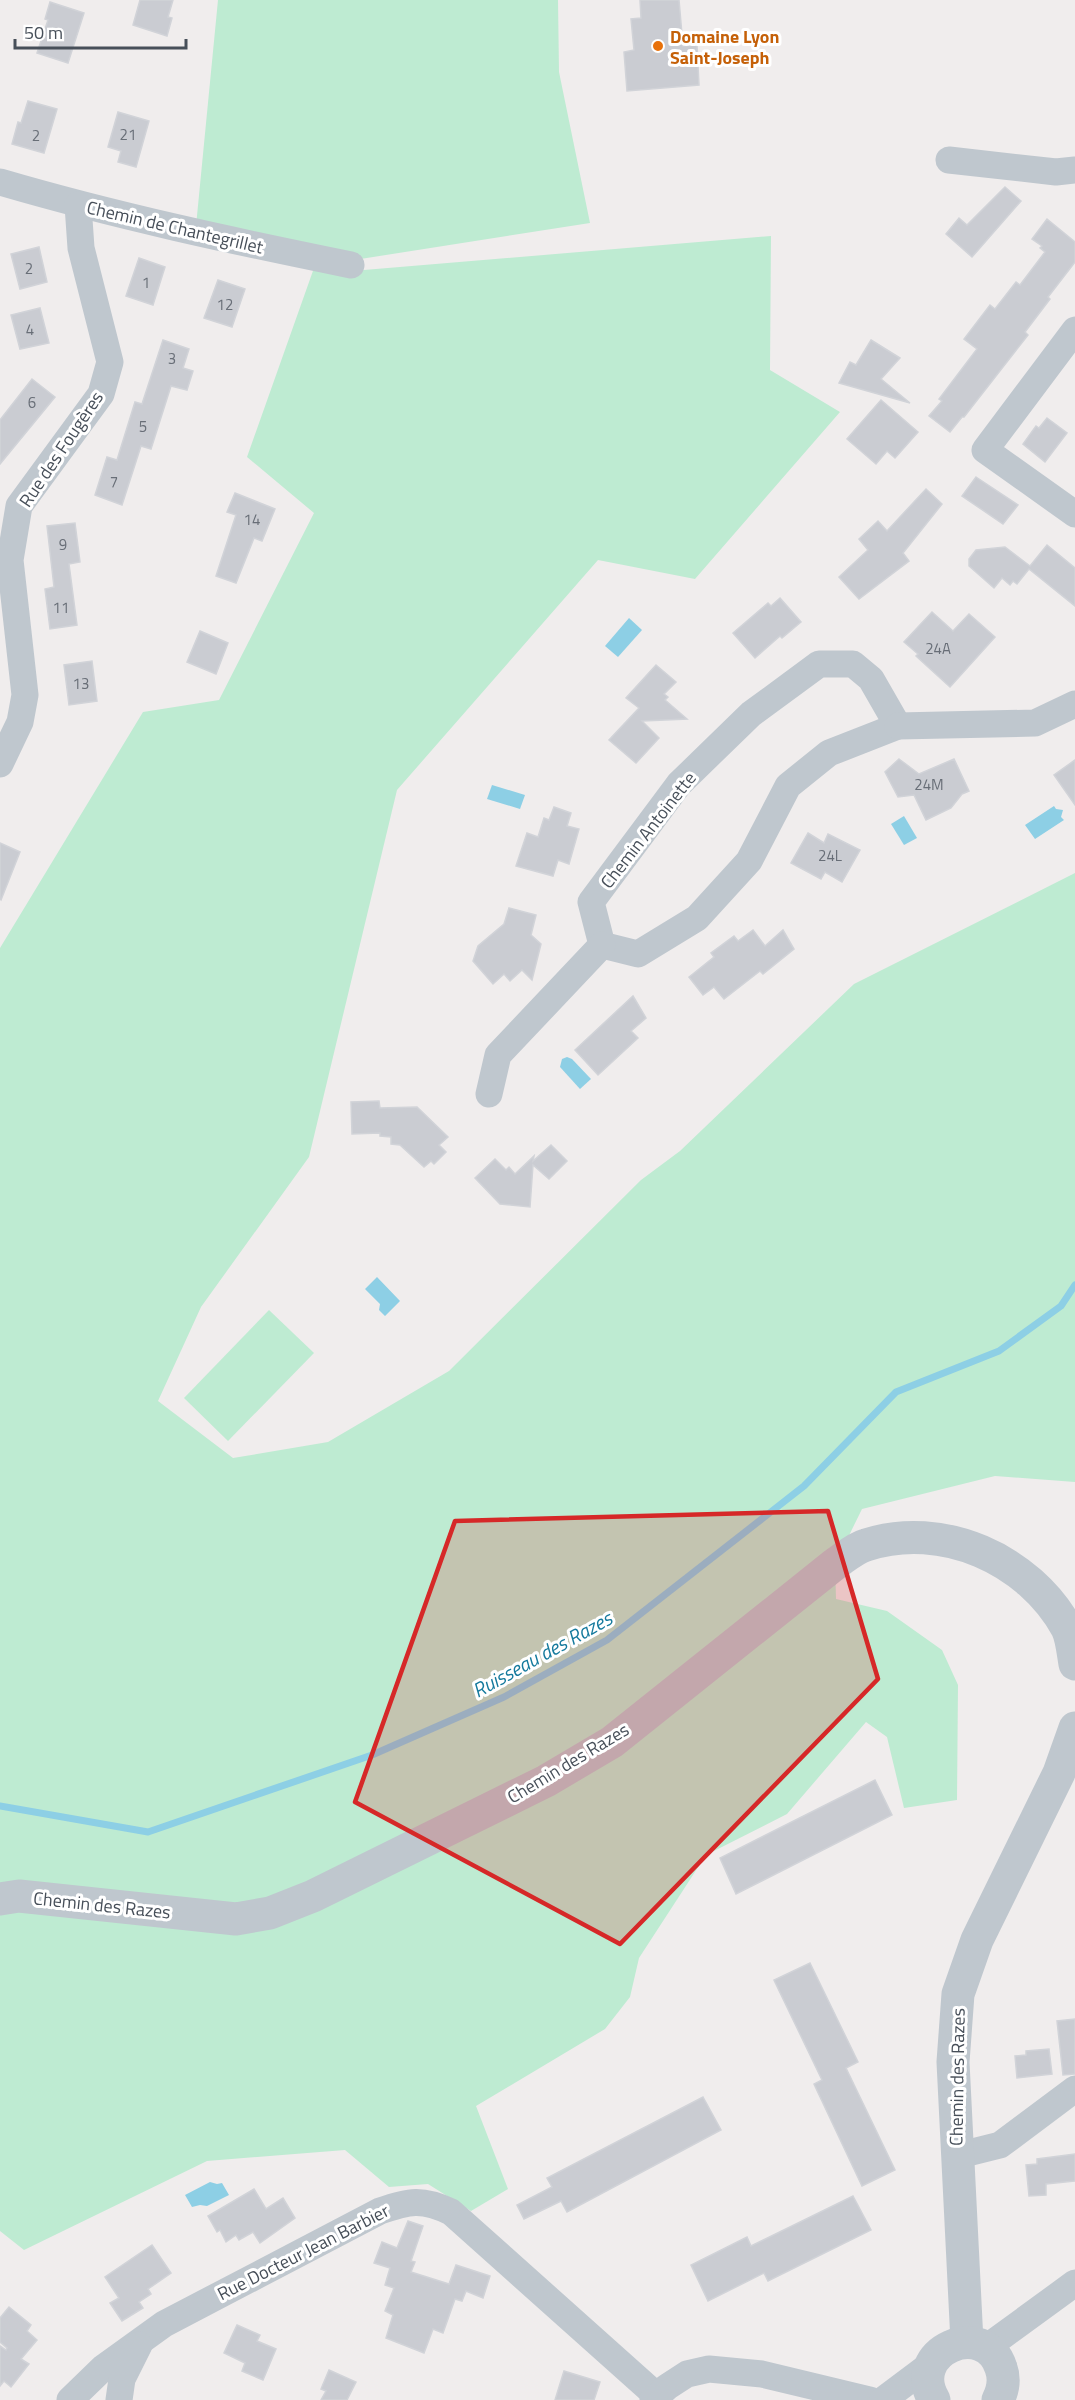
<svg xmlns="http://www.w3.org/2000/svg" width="1075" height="2400" font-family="'Titillium Web',sans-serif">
  <rect width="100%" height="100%" fill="#f0eded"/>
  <g fill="#beebd2">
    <path d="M218,0H558L559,72L590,223L354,260L196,226Z"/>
    <path d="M771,236L770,370L840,412L695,579L598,560L397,790L309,1157L201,1307L158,1401L233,1458L328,1442L449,1371L641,1180L680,1151L854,984L1075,873V1482L995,1476L862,1509L835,1564L836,1599L887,1611L942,1650L958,1685L957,1800L904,1808L887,1737L866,1722L787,1814L706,1855L639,1958L630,1997L605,2029L476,2106L508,2189L471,2211L428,2184L389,2187L345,2150L207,2161L24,2250L0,2231V948L143,712L219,700L314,513L247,457L314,268L352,271Z"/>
    <path d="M269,1310L314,1353L228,1441L184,1398Z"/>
  </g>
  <g fill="#8dcfe5">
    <path d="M629,618L642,630L618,657L605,646Z"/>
    <path d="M492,785L525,795L520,809L487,799Z"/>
    <path d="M1054,806L1056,809L1063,810L1061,817L1064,820L1035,839L1025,825Z"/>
    <path d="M904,816L917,838L904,845L891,824Z"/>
    <path d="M567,1057L572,1059L591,1079L580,1089L560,1067L562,1059Z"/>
    <path d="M377,1277L400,1301L385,1316L379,1310L380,1304L365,1289Z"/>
    <path d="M210,2182L217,2184L222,2183L229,2195L207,2206L200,2205L192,2207L185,2195Z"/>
  </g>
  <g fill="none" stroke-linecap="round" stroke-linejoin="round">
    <path stroke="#8dcfe5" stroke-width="7" d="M0,1806L148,1832L372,1755L504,1697L607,1640L804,1486L896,1392L999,1351L1061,1306L1075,1285"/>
  </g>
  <g fill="#caccd2" stroke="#d1d3d8" stroke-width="1.5">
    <path d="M140,0H173L168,17L172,18L167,36L133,25Z"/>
    <path d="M640,0H679L683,46L697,45L699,85L627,91L624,52L634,50L631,19L641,18Z"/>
    <path d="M50,2L84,13L68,63L37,53L48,20L45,19Z"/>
    <path d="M28,101L57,109L44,153L12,144L18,122L21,123Z"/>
    <path d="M118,112L149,121L136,167L118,162L121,151L108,147Z"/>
    <path d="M1005,187L1021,201L972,257L946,234L959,218L967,225Z"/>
    <path d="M1047,219L1075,242V262L1048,297L1050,299L1025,332L1028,335L964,417H962L950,432L929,416L942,401L939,399L977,349L964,339L990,305L995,309L1016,282L1020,285L1045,252L1040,248L1042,246L1032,239Z"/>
    <path d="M39,247L47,282L20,289L11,254Z"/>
    <path d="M139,258L165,267L153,305L126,296Z"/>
    <path d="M218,280L245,289L232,327L204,318Z"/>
    <path d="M40,308L49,343L20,349L11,315Z"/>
    <path d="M163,340L189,349L183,368L193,371L187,390L171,386L151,449L141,446L122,505L95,495L107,457L117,460L135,402L142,404Z"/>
    <path d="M871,340L900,358L881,379L910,403L839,383L850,362L856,365Z"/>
    <path d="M32,379L55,397L0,464V420Z"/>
    <path d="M881,400L918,432L895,458L887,451L876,464L847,439Z"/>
    <path d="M1047,418L1067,433L1045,462L1023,444L1036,426L1039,428Z"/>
    <path d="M976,477L1018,505L1003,524L962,496Z"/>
    <path d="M926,489L942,504L903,553L909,561L859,599L839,577L868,550L859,539L878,521L887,531Z"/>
    <path d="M235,493L275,509L262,541L254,538L236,583L216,576L236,515L227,512Z"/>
    <path d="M75,523L80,562L69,564L77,625L50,629L45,589L54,587L47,526Z"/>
    <path d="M1047,545L1075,568V606L1029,569L1017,584L1013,581L1010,585L1002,578L994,588L969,566V559L976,550L1005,547L1030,566Z"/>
    <path d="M780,598L801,622L782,638L780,636L755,658L733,633L768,603L771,606Z"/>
    <path d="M932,612L953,631L969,614L995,637L950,687L916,656L918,654L904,642Z"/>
    <path d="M200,631L228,643L216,674L187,662Z"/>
    <path d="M92,661L97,701L69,705L64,665Z"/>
    <path d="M656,665L676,682L664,694L668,697L665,700L687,719L642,721L659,738L636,763L609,740L639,708L626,698Z"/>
    <path d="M899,759L919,774L954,759L969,791L962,794L951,808L926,820L914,795L898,797L885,772Z"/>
    <path d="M1075,760V805L1054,775Z"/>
    <path d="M554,807L571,813L567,826L579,829L569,864L558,860L553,876L516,866L527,833L538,837L544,818L549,820Z"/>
    <path d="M808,833L824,843L828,834L860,850L842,882L825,872L821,879L791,863Z"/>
    <path d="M0,843L20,852L1,900L0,899Z"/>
    <path d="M509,908L536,915L531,935L541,944L532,980L522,970L510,981L504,974L493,984L473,961L478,946L504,924Z"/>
    <path d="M753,930L765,946L783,930L794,949L763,974L760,971L724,999L714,987L703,995L689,977L714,957L711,953L734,936L738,941Z"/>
    <path d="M633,996L646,1018L631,1031L638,1038L598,1075L575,1050Z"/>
    <path d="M379,1101L380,1108L417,1107L448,1137L439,1145L446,1152L434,1164L431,1161L424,1167L400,1145L391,1144V1137L380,1136V1133L352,1134L351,1102Z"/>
    <path d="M551,1145L567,1161L549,1179L533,1165L530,1207L500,1204L475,1178L495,1159L506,1170L509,1167L515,1174L534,1156L533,1161Z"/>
    <path d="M875,1780L892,1815L736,1894L720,1858Z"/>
    <path d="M810,1963L858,2062L846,2068L895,2170L862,2186L814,2084L822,2080L774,1980Z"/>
    <path d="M1075,2019V2074L1063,2075L1057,2021Z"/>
    <path d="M1049,2049L1052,2074L1017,2078L1015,2056L1026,2055V2051Z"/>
    <path d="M703,2097L721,2130L567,2212L561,2201L524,2219L517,2205L552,2187L547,2178Z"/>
    <path d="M1075,2154V2181L1046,2184V2195L1029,2196L1026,2165L1037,2164V2159Z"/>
    <path d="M254,2189L266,2209L283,2198L295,2218L260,2243L253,2232L239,2240L236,2235L226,2242L220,2230L217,2232L208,2216Z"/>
    <path d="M853,2196L871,2230L768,2281L764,2273L708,2301L691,2265L747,2237L751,2246Z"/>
    <path d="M408,2221L423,2226L411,2261L415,2262L411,2272L449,2284L456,2265L490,2276L483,2298L466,2291L462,2301L455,2299L443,2333L433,2329L424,2353L386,2338L393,2315L385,2311L394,2288L385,2285L390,2268L374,2263L382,2242L397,2248Z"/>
    <path d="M152,2245L171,2273L148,2289L151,2294L139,2302L143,2308L122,2321L110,2303L119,2298L105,2277Z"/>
    <path d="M9,2307L31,2325L27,2331L37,2340L21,2359L29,2364L11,2387L4,2381L0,2386V2346L6,2350L7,2348L0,2342V2318Z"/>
    <path d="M237,2325L260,2335L257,2341L276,2349L263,2380L242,2371L245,2363L224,2353Z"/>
    <path d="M329,2370L356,2382L347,2400H321L326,2391L321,2389Z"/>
    <path d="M564,2371L600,2382L594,2400H555Z"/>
  </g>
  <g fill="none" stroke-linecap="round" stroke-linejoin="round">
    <g stroke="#bfc7ce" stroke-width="27">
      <path d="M949,160L1056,172L1075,170"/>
      <path d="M0,182C116,216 233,241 351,265"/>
      <path d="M1075,330L985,450L1075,514"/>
      <path d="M819,664H853L871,679L898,726L829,753L788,786L749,861L697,918L638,954L602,945L591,902L679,784L751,714Z"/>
      <path d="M898,726L1035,723L1075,704"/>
      <path d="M0,764L20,722L25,695L10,560L19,506L101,394L110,362L81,248L78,205"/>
      <path d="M489,1094L498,1055L602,945"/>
      <path d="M956,2156L1000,2145L1075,2089"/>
      <path d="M986,2348L1075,2283"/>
      <path d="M70,2400L103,2368L164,2324L380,2211C409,2201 422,2198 451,2212L657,2396"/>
      <path d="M119,2400L122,2379L139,2345"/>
      <path d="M653,2400L667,2387L687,2374L709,2369L762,2374L870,2400"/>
      <path d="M883,2400L931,2364"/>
    </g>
    <g stroke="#bfc7ce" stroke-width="33">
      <path d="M0,1899L19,1896L236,1919L270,1913L313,1896L546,1781L612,1742L835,1564C844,1558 855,1548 866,1545C942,1520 1029,1559 1067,1628C1072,1638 1073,1653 1075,1664"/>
      <path d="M967,2342L953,2062L958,1994L977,1940L1059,1773L1075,1728"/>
      <path d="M934,2400C905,2351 985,2317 1001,2368C1005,2379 1003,2390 998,2400"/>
    </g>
  </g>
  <path fill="#d62828" fill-opacity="0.2" stroke="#d62828" stroke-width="4.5" stroke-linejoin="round" d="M828,1511L878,1679L620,1944L355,1802L455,1521Z"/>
  <circle fill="#e8710a" stroke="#fff" stroke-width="2" cx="658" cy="46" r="6"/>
  <g text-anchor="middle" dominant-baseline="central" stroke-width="6" stroke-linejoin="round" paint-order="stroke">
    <g font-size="15" fill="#686e77">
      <text x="128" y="134">21</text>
      <text x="36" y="135">2</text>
      <text x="29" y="268">2</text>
      <text x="146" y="282">1</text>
      <text x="225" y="304">12</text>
      <text x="30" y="329">4</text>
      <text x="172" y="358">3</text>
      <text x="32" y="402">6</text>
      <text x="143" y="426">5</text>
      <text x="114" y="481">7</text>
      <text x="252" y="519">14</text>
      <text x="63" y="544">9</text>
      <text x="61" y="607">11</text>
      <text x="938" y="648">24A</text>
      <text x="81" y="683">13</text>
      <text x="929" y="784">24M</text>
      <text x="830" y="855">24L</text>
    </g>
    <g font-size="18" font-weight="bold" fill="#c56008" stroke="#fff" text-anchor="start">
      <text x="670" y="36">Domaine Lyon<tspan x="670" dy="21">Saint-Joseph</tspan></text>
    </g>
    <g font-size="18" fill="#474f59" stroke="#fff">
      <text transform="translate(175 227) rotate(13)">Chemin de Chantegrillet</text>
      <text transform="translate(61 449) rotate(-56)">Rue des Fougères</text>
      <text transform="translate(648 830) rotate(-52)">Chemin Antoinette</text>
      <text transform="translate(568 1763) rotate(-31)">Chemin des Razes</text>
      <text transform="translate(102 1905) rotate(6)">Chemin des Razes</text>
      <text transform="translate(957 2077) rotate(-89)">Chemin des Razes</text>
      <text transform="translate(303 2252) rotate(-27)">Rue Docteur Jean Barbier</text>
    </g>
    <g font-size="20" font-style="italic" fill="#157a9d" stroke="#fff">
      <text transform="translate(542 1654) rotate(-29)">Ruisseau des Razes</text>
    </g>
  </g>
  <path d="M15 39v9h171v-9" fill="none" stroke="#474f59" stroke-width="3"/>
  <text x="24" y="39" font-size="18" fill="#474f59" stroke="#ffffff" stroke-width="4.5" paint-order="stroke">50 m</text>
</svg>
